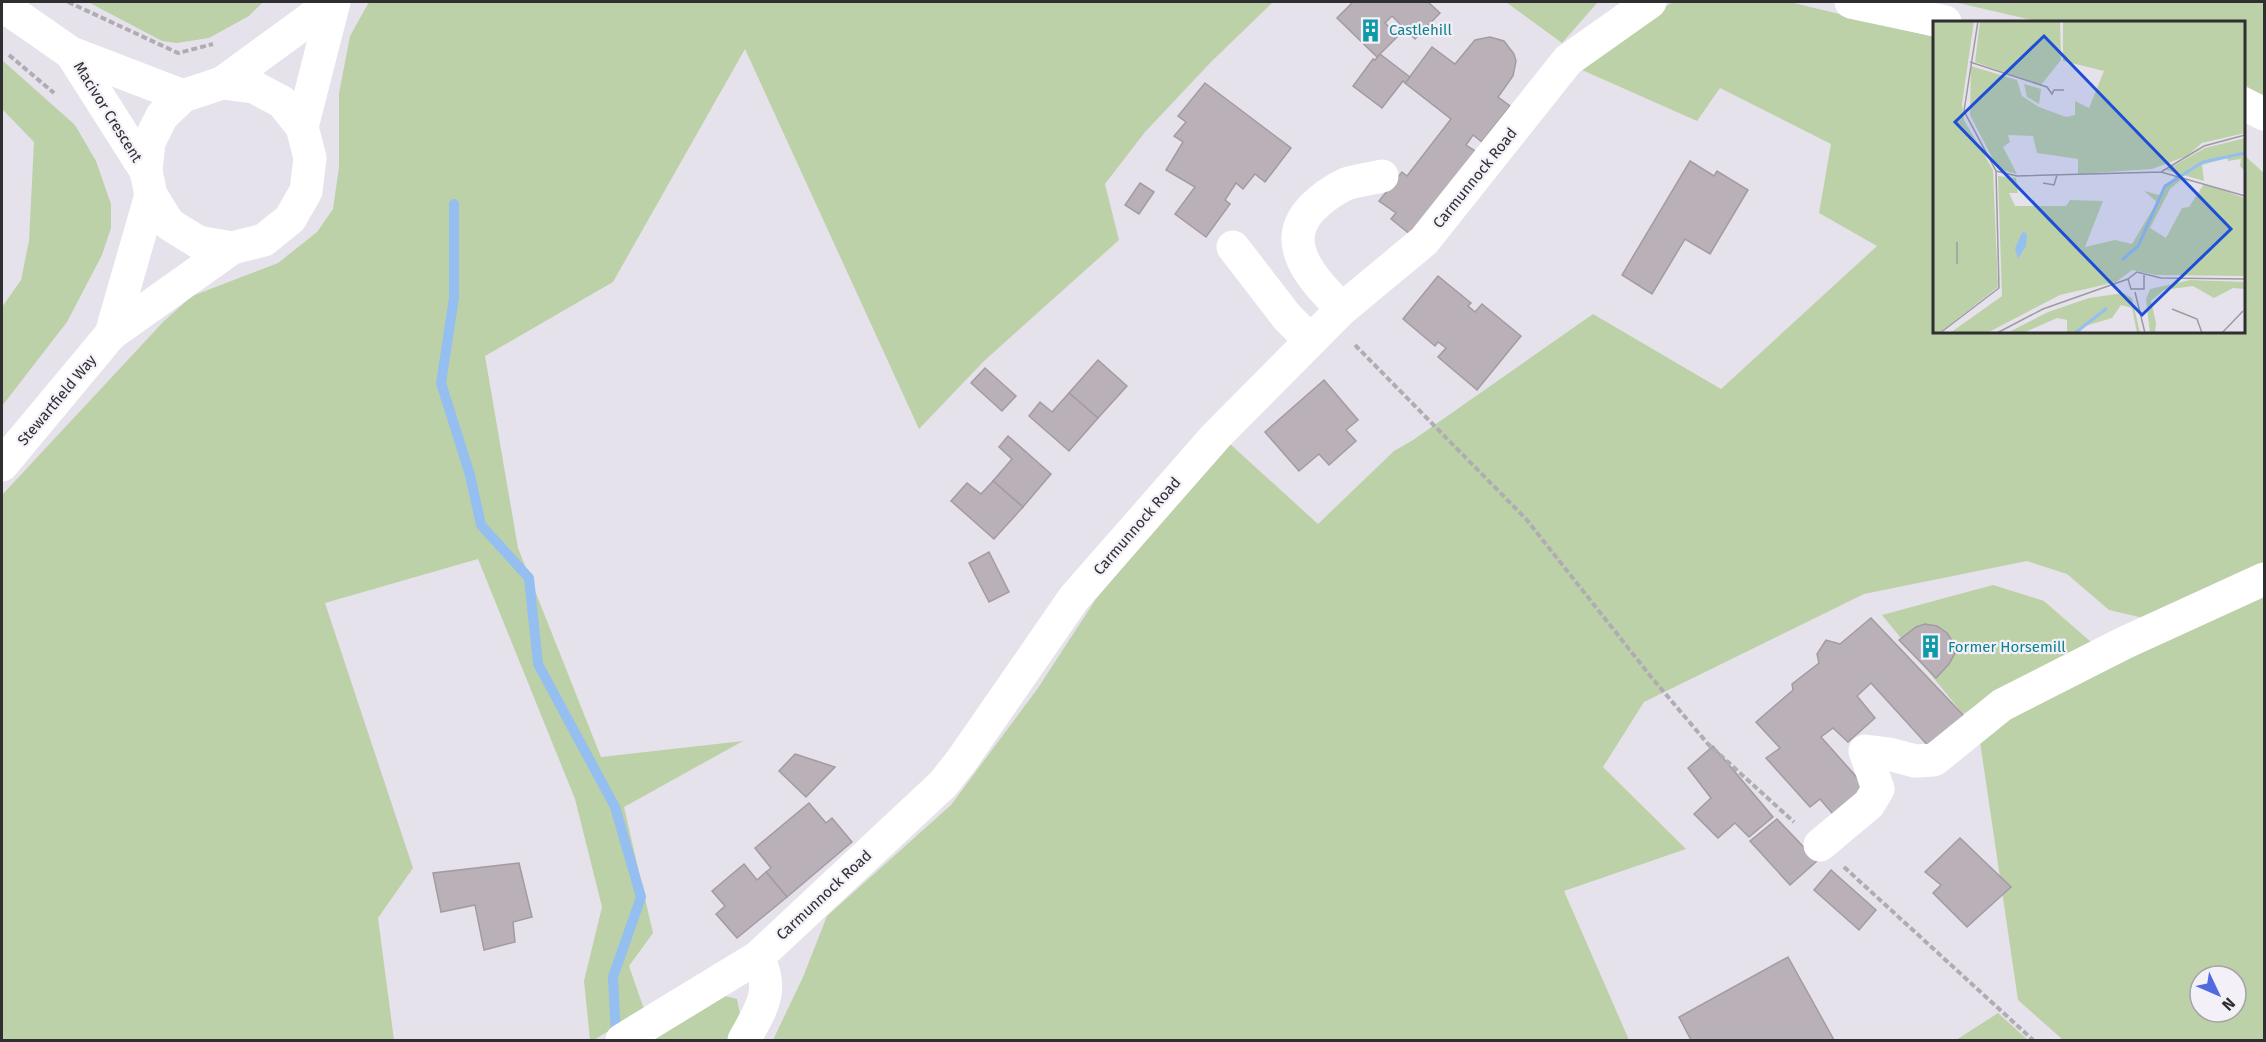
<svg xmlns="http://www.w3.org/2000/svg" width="2266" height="1042" font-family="'Fira Sans',sans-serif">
  <rect width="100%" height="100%" fill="#e6e2eb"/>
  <g fill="#bdd1a8" fill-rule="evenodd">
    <path d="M88,2H263L249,16L209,38L177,43L162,41Z"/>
    <path d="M369,2H1273L1211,62L1145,132L1105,184L1119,240L984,361L919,429L745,49L613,282L485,356L518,548L601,757L743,741L624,807L653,933L629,966L644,1009L594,1040H590L584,981L602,907L575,799L478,559L325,603L413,868L378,918L394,1040H2V495L164,321L192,296L278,263L317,232L333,209L339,167V93L350,36Z"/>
    <path d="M1506,2H1598L1562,43Z"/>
    <path d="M1673,2H1790L1934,37V332H2244V155L2264,173V568L2152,620L2109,610L2067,574L2027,561L1864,594L1644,702L1603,767L1686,849L1564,891L1629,1040H773L803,977L827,916L951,805L1038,688L1096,599L1229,443L1318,524L1394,451L1413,440L1593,314L1721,389L1877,246L1819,213L1831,144L1720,88L1697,121L1582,70L1646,19Z"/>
    <path d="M1954,2H2264V99L2244,84V22H2040Z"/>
    <path d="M2,60L75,125L96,161L111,204V228L102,255L67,322L2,406V307L21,280L29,241L34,142L2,109Z"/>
    <path d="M1993,585L2044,601L2091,642L1963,714L1882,615Z"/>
    <path d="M2264,589V1040H2063L2018,1000L1979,735ZM2200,976H2236V1012H2200Z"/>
    <path d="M721,995L737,999L740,1014L729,1040H645Z"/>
    <path d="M1998,1013L2028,1040H1956Z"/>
  </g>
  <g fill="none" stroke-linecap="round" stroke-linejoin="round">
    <path stroke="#95bef1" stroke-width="10" d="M454,204V298L441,383L470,475L481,525L529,578L538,664L615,807L641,897L613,977L616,1037"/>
  </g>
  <g fill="#b9b1b7" stroke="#a39ba1" stroke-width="1.5">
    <path d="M1353,2H1428L1440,13L1415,39L1392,16L1385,23L1398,36L1377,57L1337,18Z"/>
    <path d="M1490,37L1504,41L1514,54L1516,61L1513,76L1498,97L1510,106L1482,142L1473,135L1466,145L1475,151L1411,235L1391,219L1396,213L1379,201L1402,172L1407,176L1451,119L1405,83L1432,47L1455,64L1475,40Z"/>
    <path d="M1380,54L1410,77L1405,83L1403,81L1382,108L1353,86L1373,59L1375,60Z"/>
    <path d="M1205,83L1291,148L1265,182L1255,174L1243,189L1236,183L1225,200L1230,204L1206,237L1175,214L1195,187L1166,170L1183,142L1174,136L1186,122L1178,116Z"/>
    <path d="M1690,161L1714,176L1717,171L1748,190L1710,254L1685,239L1652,294L1622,275Z"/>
    <path d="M1140,183L1154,192L1139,214L1125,205Z"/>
    <path d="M1438,276L1471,303L1468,306L1475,312L1482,304L1521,336L1477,390L1438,357L1446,348L1438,342L1435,346L1403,319Z"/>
    <path d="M1098,360L1127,386L1098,418L1069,393Z"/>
    <path d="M985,368L1016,396L1002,411L971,383Z"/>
    <path d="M1324,380L1358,420L1346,430L1356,441L1329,465L1319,454L1299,471L1265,432Z"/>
    <path d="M1069,393L1098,418L1069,451L1029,416L1040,402L1052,412Z"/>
    <path d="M1008,436L1051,474L1023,507L993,481L1012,459L999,447Z"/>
    <path d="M993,481L1023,507L994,539L951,501L967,483L981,494Z"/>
    <path d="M989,552L1009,592L989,602L969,563Z"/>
    <path d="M1871,618L1966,718L1931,749L1871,683L1857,696L1875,718L1848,742L1833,728L1821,737L1869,791L1838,820L1820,799L1810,807L1766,758L1780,748L1756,722L1793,690L1792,684L1819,663L1817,654L1826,640L1840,644Z"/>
    <path d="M1925,624L1937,626L1947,633L1953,642L1955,653L1949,664L1936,678L1899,640L1916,627Z"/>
    <path d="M1713,746L1773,817L1749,837L1735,823L1718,838L1694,814L1711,798L1688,768Z"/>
    <path d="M795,754L835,767L806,797L779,771Z"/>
    <path d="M809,803L826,823L832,818L852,842L787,897L766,872L771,868L755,848Z"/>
    <path d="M1777,819L1817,861L1790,885L1750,841Z"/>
    <path d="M1960,838L2011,887L1967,927L1933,893L1941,885L1925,872Z"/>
    <path d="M519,863L532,917L513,922L515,942L484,950L475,905L441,912L433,873Z"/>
    <path d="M744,864L757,880L766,872L787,897L737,938L716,914L725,906L712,891Z"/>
    <path d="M1831,870L1876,910L1859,930L1814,890Z"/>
    <path d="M1788,957L1834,1040H1691L1679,1017Z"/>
  </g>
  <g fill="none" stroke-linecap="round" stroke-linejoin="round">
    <g stroke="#afacb3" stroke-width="4" stroke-dasharray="6 3" stroke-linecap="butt">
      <path d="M68,2L178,53L213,44"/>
      <path d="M9,55L54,93"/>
      <path d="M1355,345L1526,519L1652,678L1708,744L1794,822"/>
      <path d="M1844,867L2033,1040"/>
    </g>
    <g stroke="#fff" stroke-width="33">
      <path d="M1851,2L1945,22"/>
      <path d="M2,5L71,53L183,96"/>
      <path d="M71,53L146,171"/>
      <path d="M222,83L333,2"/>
      <path d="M2244,104L2264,114"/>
      <path d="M302,127L334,2"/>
      <path d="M1233,247L1287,317L1310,340"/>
      <path d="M1342,309C1316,282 1277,245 1312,208C1322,198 1333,190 1346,184C1357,180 1370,179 1382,176"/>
      <path d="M111,334L151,195"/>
      <path d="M2,465L111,334L232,248L264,240L290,219L306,191L310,158L302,127L282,102L254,87L222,83L183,96L162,116L149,142L146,171L151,195L169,224L198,242L232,248"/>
      <path d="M1820,845L1869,804L1878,789L1865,751L1889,754L1915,761L1934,760L2002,705L2124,643L2264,579"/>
      <path d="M622,1040L758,957L943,784L962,760L1074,598L1216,436L1342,309L1424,241L1568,60L1650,2"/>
      <path d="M744,1040C761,1009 775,992 758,957"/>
    </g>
  </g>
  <defs>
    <symbol id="building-bare" viewBox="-9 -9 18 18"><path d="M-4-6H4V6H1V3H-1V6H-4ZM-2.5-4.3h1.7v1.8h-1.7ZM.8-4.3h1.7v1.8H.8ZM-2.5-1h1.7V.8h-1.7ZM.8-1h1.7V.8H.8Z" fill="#0f9aa8" stroke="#f4f0f8" stroke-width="2.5" paint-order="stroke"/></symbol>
  </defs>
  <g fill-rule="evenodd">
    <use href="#building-bare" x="1354" y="14" width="33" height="33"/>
    <use href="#building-bare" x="1914" y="630" width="33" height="33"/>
  </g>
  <g text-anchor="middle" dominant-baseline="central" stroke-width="4.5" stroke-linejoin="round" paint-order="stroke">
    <g font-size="15" fill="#0d838f" stroke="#f4f0f8" text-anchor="start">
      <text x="1389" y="30">Castlehill</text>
      <text x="1948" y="647">Former Horsemill</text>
    </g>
    <g font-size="15" fill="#2f2e31" stroke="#f4f0f8">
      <text transform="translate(108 112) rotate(58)">Macivor Crescent</text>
      <text transform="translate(1475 178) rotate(-51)">Carmunnock Road</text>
      <text transform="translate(57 400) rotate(-50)">Stewartfield Way</text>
      <text transform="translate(1137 526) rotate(-49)">Carmunnock Road</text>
      <text transform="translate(824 895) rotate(-43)">Carmunnock Road</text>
    </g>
  </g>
  <g transform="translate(1933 21)">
    <rect width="312" height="312" fill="#e6e2eb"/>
    <path d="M0,0H41L29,83L31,99L60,149L65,266L6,312H0ZM47,0H127L128,39L108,64L42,41ZM130,0H312V112L269,122L254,135L219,148L145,153V138L104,132L100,115L75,114L77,121L70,126L84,153L65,148L37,94L38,45L84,59L89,75L106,86L133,96L142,94V80L156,87L171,50L130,40ZM91,63L108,68L106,83L94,76ZM312,117V150L307,145L308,138L295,140L294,137L269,144L271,160L233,149L272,127ZM65,155L83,157L85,172H76L82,185H133L137,179L170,180L152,226L182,219L199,223L224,181L211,170L226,174L242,156L249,158L237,168L217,207L233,217L249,187L256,186L271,163L312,177V255L223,254L199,249L183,261L127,274L54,312H17L69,275ZM257,259L312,261V268L300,267L281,277L260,265L231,269L218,280L223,302L222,312H217L213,278L217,268ZM190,272L199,277L207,312H204L199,287L188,284L179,297L152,305L146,312H134V299L124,297L90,312H74L115,291L156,277Z" fill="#bdd1a8"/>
    <path d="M90,210L94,214L93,225L85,238L82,227Z" fill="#95bef1"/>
    <path fill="none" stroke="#95bef1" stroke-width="3" d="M189,239L205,225L232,165L270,141L312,132M142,312L174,287"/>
    <path fill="none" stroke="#9d9aa1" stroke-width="1.5" d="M37,41L114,66L119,73L121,69H131M63,150L84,155L228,151L312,175M228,151L271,125L312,114M110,162L121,164L124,154M24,243V221M211,254V268H198L195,258L204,251L228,257L312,258M202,271L212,312M239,288L264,298L269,312M7,312L66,267L63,150L31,90L45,0M64,312L110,288L195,258M289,312L310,290"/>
    <path fill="#1d4ed8" fill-opacity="0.15" stroke="#1d4ed8" stroke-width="3" d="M111,15L298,208L209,294L22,101Z"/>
    <rect width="312" height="312" fill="none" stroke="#2f2e31" stroke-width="3"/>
  </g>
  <rect width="2266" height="1042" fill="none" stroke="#2f2e31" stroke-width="6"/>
  <g transform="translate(2218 994) rotate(134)"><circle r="28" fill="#f4f0f8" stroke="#a5a2a8" stroke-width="1.5"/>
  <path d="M0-4.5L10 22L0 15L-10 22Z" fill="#516adf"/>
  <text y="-9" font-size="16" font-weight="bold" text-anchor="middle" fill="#2f2e31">N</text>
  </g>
</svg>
